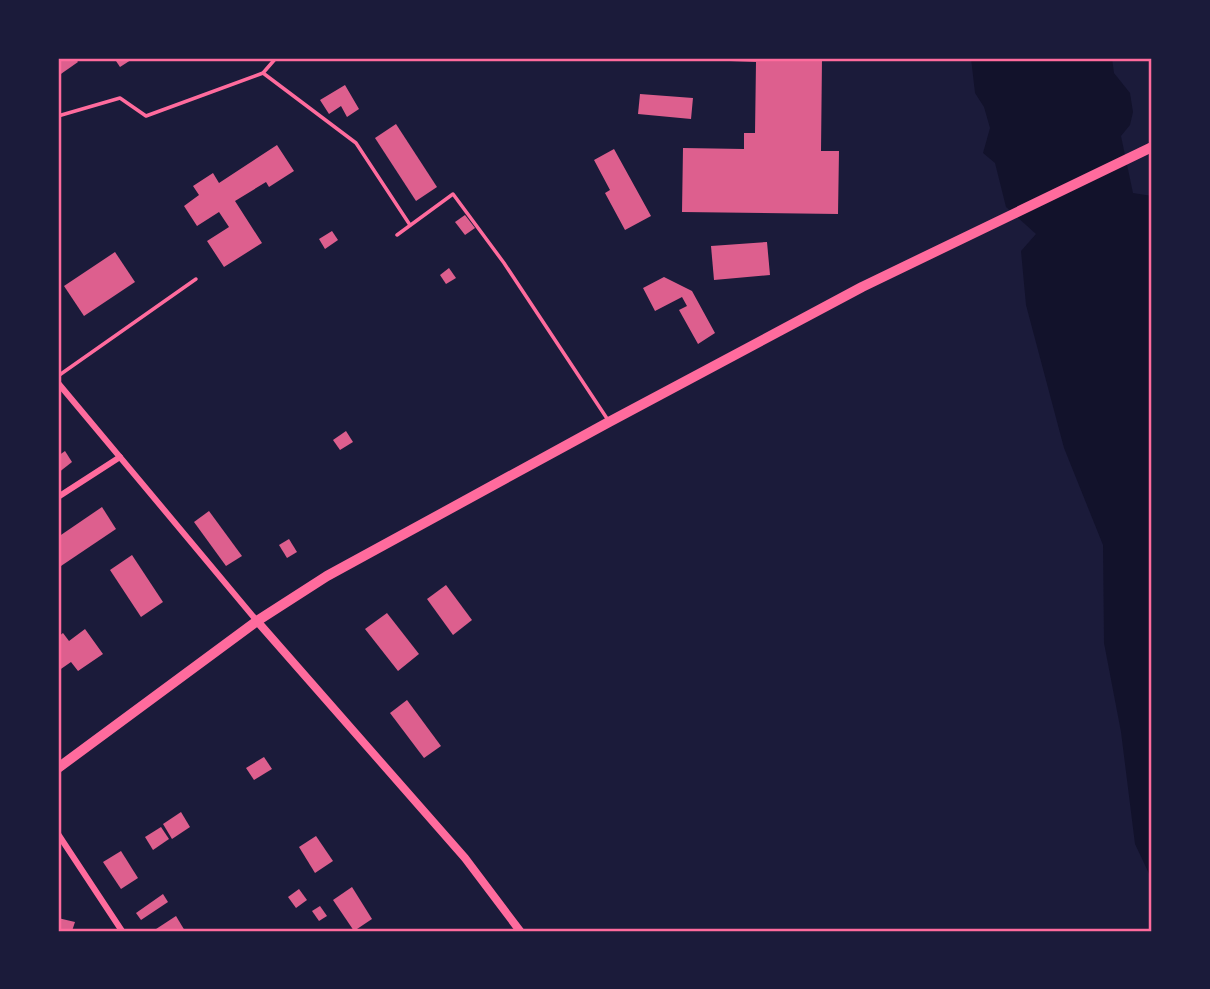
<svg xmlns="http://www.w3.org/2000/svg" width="1210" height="989" font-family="Ubuntu,sans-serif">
  <rect width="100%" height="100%" fill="#1b1b3a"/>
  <path fill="#12122b" d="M971,58H1112L1114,73L1130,93L1133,112L1130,125L1121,136L1133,193L1152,196V880L1135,844L1121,732L1104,643L1103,545L1064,448L1026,305L1021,251L1036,234L1006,207L995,163L983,153L990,128L984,107L975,93Z"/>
  <g fill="#dd5f8e">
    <path d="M58,58H75L78,62L58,76Z"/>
    <path d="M114,58H134L120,67Z"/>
    <path d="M730,58H822L821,151H839L838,214L682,212L683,148L744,149V133H755L756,62L730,61Z"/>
    <path d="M345,85L359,109L347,117L341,106L329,114L320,100Z"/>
    <path d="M640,94L693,98L691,119L638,114Z"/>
    <path d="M396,124L437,187L416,201L375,138Z"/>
    <path d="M277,145L294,171L269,187L266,182L235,201L262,243L224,267L207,241L229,227L219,212L197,226L184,206L199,195L193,186L213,173L219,183Z"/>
    <path d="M614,149L651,216L625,230L605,193L610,190L594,160Z"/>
    <path d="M465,215L475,228L465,235L455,222Z"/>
    <path d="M332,231L338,240L325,249L319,239Z"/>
    <path d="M767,242L770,275L714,280L711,246Z"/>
    <path d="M115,252L135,282L84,316L64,286Z"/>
    <path d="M449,268L456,278L446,284L440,275Z"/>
    <path d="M664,277L692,291L715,333L698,344L679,310L687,306L682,297L655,311L643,288Z"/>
    <path d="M346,431L353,442L340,450L333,440Z"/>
    <path d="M65,451L72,462L58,473V456Z"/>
    <path d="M102,507L116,529L58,568V537Z"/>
    <path d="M209,511L242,556L226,566L194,522Z"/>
    <path d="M289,539L297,552L287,558L279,545Z"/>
    <path d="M132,555L163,602L141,617L110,570Z"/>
    <path d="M446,585L472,620L453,635L427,599Z"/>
    <path d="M387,613L419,654L398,671L365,629Z"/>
    <path d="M85,629L103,654L78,671L71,662L58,671V637L63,633L69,641Z"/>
    <path d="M407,700L441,746L424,758L390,713Z"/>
    <path d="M264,757L272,769L254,780L246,768Z"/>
    <path d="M181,812L190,827L172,839L163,824Z"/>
    <path d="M161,827L169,839L153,850L145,837Z"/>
    <path d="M316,836L333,861L315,873L299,847Z"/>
    <path d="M121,851L138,878L121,889L103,862Z"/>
    <path d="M352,887L372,919L354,931L333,900Z"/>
    <path d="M299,889L307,900L296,908L288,897Z"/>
    <path d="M163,894L168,902L141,920L136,913Z"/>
    <path d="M320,906L327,916L319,921L312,911Z"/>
    <path d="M176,916L185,931H153Z"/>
    <path d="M58,918L75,922L72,931H58Z"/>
  </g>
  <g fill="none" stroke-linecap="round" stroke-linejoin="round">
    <g stroke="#ff6b9d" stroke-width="3.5">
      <path d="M263,73L356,143L410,225"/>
      <path d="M58,116L120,98L146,116L263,73L276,58"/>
      <path d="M397,235L453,194L504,263L608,420"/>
      <path d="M58,376L196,279"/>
    </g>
    <g stroke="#ff6b9d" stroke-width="6">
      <path d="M58,383L257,621"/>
      <path d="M58,497L120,457"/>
      <path d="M58,834L122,931"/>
    </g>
    <path stroke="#ff6b9d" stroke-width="8" d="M257,621L465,858L520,931"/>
    <path stroke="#ff6b9d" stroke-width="10" d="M58,768L257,621L327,576L609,422L862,287L1152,147"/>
  </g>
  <rect width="1210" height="989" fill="none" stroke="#1b1b3a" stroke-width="119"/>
  <rect x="60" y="60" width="1090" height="870" fill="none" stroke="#ff6b9d" stroke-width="2.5"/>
</svg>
